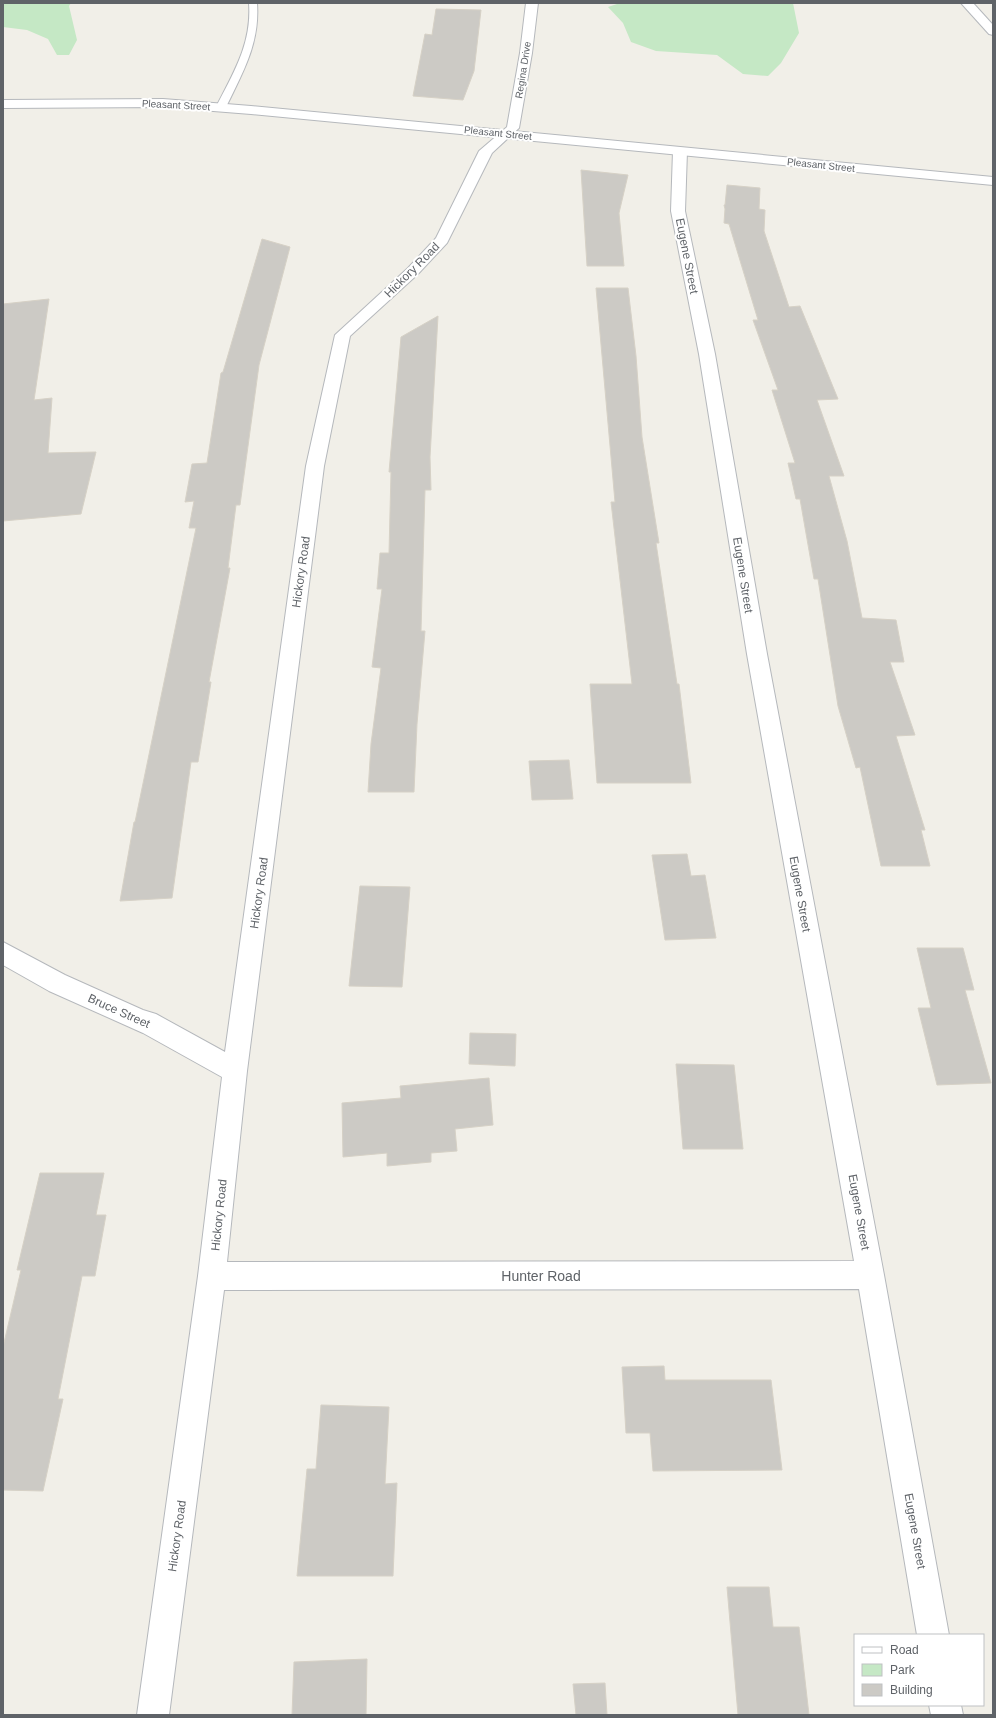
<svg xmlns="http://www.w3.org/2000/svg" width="996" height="1718" font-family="Helvetica,sans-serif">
  <rect width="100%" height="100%" fill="#f1efe8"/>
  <g fill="#c5e8c5">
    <path d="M3,3H71L69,6L77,40L69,55H57L48,39L27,30L3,27Z"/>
    <path d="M620,3H793L799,33L781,63L768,76L743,74L717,55L656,51L631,42L623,23L608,7Z"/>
  </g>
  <g fill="#cccac5" stroke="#d6d1c6">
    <path d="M436,9L481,10L474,71L463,100L413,96L425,34L432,35Z"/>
    <path d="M581,170L628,175L619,213L624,266H587Z"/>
    <path d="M727,185L760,188L759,209L765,210L764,231L789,307L800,306L838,399L817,400L844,476H829L847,541L862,618L896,620L904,662H890L915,735L896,736L925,830H921L930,866H881L860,767L856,768L838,706L818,579H814L800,499H796L788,463H795L772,390H778L753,320H758L729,224L724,223L725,209L724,205H725Z"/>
    <path d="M262,239L290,247L259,365L240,505H236L228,568H230L209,682H211L198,762H191L172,898L120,901L134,822H135L196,528H189L194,501L185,502L192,464L207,463L221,373L223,372Z"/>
    <path d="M596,288H628L636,356L642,437L659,543H656L677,684H679L691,783H597L590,684H632L611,502H615Z"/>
    <path d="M49,299L34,400L52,398L48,453L96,452L81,514L3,521V304Z"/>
    <path d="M438,316L430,457L431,490H425L421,631H425L417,724L414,792H368L371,744L381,668L372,667L382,589H377L380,553H389L391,472H389L401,337Z"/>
    <path d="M569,760L573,799L532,800L529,761Z"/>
    <path d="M687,854L691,876L705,875L716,938L665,940L652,855Z"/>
    <path d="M360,886L410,887L402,987L349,986Z"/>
    <path d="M917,948H963L974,990H965L991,1083L937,1085L918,1008H931Z"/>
    <path d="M470,1033L516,1034L515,1066L469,1064Z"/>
    <path d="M676,1064L734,1065L743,1149H683Z"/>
    <path d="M489,1078L493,1125L455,1129L457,1151L431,1153V1162L387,1166V1153L343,1157L342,1103L401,1098L400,1086Z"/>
    <path d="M40,1173H104L96,1215H106L95,1276H82L58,1399H63L43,1491L3,1490V1347L21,1270H17Z"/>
    <path d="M664,1366L665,1380H771L782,1470L653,1471L650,1433H626L622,1367Z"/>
    <path d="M321,1405L389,1407L385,1484L397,1483L393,1576H297L307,1469H316Z"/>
    <path d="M727,1587H769L773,1627H799L809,1715H738Z"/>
    <path d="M367,1659L366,1715H292L294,1662Z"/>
    <path d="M605,1683L607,1715H576L573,1684Z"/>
  </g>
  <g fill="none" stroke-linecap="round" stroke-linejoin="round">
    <defs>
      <path id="service" d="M249,3H257C260,43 243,72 226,107L221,110L218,109L216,107C234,72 252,43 249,3Z"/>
      <g id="minor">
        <path d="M526,3H538L532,53L519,128L492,153L447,243L418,274L350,336L324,466L247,1071L227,1262L854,1261L747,654L699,354L671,211L673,151L675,148H685L687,151L685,211L715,354L767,654L884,1275L949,1635H917L859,1289L224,1290L169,1715H137L198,1276L222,1077L143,1033L49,991L3,965V942L65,975L143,1010L156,1014L225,1052L306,466L335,335L408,268L436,238L479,151L507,127L520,53Z"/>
        <path d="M961,3H973L993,25V35L989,34Z"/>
        <path d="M929,1705H961L963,1715H931Z"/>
      </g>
      <path id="tertiary" d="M163,99L251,106L993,177V185L251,114L163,107L3,108V100Z"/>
    </defs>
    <use href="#service" stroke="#b5b8bc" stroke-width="2"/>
    <use href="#minor" stroke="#b5b8bc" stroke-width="2"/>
    <use href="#tertiary" stroke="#b5b8bc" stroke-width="2"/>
    <use href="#service" fill="#fff" fill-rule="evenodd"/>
    <use href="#minor" fill="#fff" fill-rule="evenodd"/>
    <use href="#tertiary" fill="#fff" fill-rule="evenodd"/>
  </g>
  <g text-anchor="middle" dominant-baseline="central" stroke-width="4" stroke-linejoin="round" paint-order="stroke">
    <g font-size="10" fill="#5f6368" stroke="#fff">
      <text transform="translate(523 70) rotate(-81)">Regina Drive</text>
      <text transform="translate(176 105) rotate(3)">Pleasant Street</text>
      <text transform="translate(498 133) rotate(6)">Pleasant Street</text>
      <text transform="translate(821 165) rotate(6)">Pleasant Street</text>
    </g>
    <g font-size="12" fill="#5f6368" stroke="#fff">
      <text transform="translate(687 256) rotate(79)">Eugene Street</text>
      <text transform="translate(412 270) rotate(-45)">Hickory Road</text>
      <text transform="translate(301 572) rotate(-82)">Hickory Road</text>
      <text transform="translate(743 575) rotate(81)">Eugene Street</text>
      <text transform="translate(259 893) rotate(-82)">Hickory Road</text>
      <text transform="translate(800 894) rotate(80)">Eugene Street</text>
      <text transform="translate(119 1011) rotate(24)">Bruce Street</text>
      <text transform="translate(859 1212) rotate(80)">Eugene Street</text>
      <text transform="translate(219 1215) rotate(-84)">Hickory Road</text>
      <text transform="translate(915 1531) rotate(80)">Eugene Street</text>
      <text transform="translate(177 1536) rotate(-82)">Hickory Road</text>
    </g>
    <g font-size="14" fill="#5f6368" stroke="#fff">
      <text x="541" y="1276">Hunter Road</text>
    </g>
  </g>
  <rect width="996" height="1718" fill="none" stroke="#5f6368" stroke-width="8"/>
  <rect x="854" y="1634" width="130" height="72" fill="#ffffff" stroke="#bfc1c3"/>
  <rect x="862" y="1647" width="20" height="6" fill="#ffffff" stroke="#bfc1c3"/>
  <text x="890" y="1654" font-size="12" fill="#5f6368">Road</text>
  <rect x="862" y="1664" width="20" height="12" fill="#c5e8c5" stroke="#bfc1c3"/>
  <text x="890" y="1674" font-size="12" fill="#5f6368">Park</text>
  <rect x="862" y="1684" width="20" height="12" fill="#cccac5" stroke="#bfc1c3"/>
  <text x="890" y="1694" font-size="12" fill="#5f6368">Building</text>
</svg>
